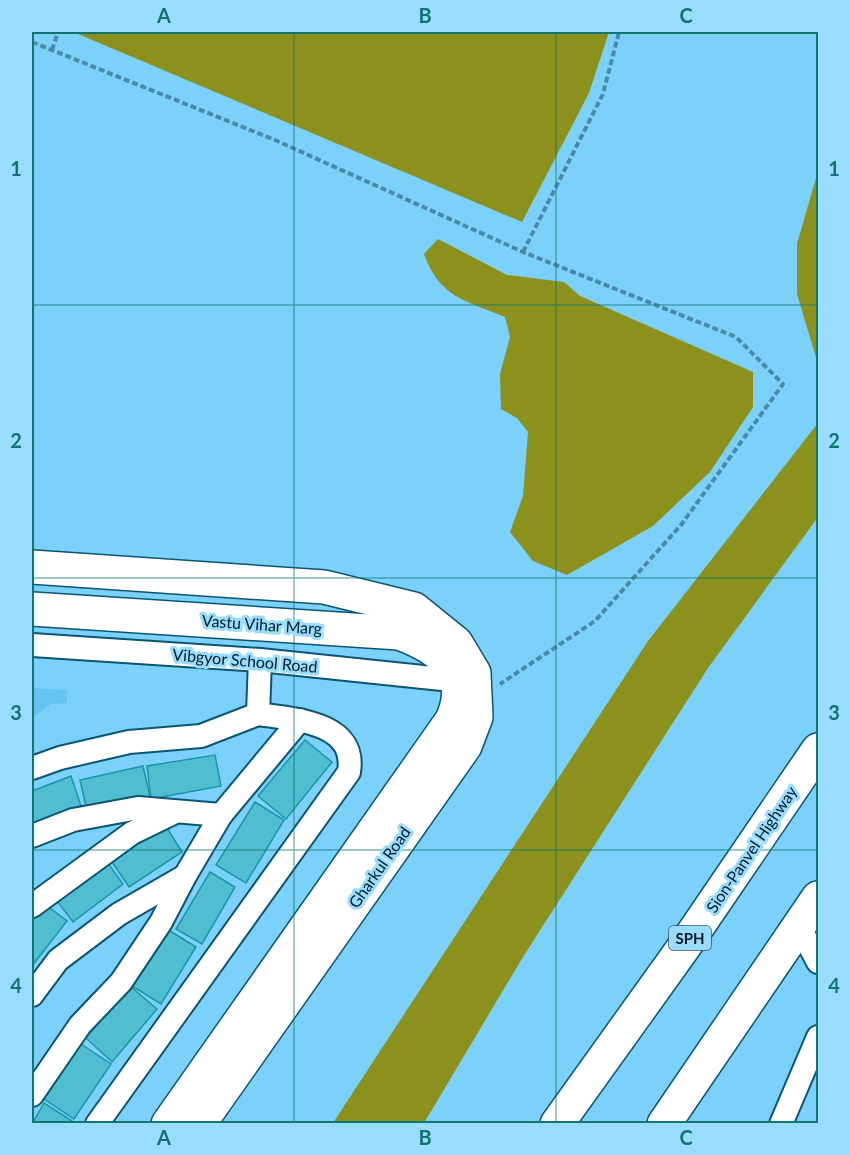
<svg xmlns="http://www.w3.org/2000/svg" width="850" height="1155" font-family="Lato,sans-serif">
  <rect width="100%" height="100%" fill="#7cd1fb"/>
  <path fill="#66c3f0" d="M32,688L67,690V703L51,704L32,718Z"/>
  <g fill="#8c901c">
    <path d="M79,32H609L589,93L522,222L78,34Z"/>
    <path d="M818,171V364L797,294V244Z"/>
    <path d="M438,239L507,275L564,282L580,296L753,372V407L710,472L653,526L567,575L533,561L510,532L523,496L528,432L517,418L501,409L500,374L510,337L505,317C465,300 440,298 424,254Z"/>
    <path d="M818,423V517L708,668L523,957L424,1123H333L648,641Z"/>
  </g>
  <g fill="#51bdd1" stroke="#1a95a8" stroke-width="1.5">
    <path d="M305,740L332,762L286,819L258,796Z"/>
    <path d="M215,755L221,786L151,799L147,766Z"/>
    <path d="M143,766L150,797L87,811L80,780Z"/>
    <path d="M71,776L82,809L32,827V791Z"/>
    <path d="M255,802L284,820L246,883L216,865Z"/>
    <path d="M164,823L182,852L129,887L110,859Z"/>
    <path d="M104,858L123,884L73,922L53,896Z"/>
    <path d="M210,872L235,887L202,944L176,929Z"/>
    <path d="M42,902L67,921L32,966V915Z"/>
    <path d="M167,929L196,947L161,1004L132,986Z"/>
    <path d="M130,986L157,1009L112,1062L86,1038Z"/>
    <path d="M81,1044L111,1064L74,1119L44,1099Z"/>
    <path d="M44,1103L72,1121L70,1124H32Z"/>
  </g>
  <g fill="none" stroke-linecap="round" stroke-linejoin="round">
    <defs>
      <g id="minor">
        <path d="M32,645L260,660L442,679L457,674"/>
        <path d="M32,768L60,758L129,742L201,736L258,714"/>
        <path d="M32,836L73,820L138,808L221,815"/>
        <path d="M32,906L132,833L175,812"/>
        <path d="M799,926L818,962"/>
        <path d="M32,995L58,960L119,914L185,876L221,815L300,720"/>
        <path d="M32,1095L80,1025L121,982L161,922L185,876"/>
        <path d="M97,1124L349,772C357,722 294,719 258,714L260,660"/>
        <path d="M781,1124L818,1037"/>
      </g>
      <g id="primary">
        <path d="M32,567L324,587L414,609L456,643L474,673L476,717L465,746L199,1124"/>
        <path d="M32,609L399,633C441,648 473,673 452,720L168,1124"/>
      </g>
      <g id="motorway">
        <path d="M557,1124L681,951L818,750"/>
        <path d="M664,1124L818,898"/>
      </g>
    </defs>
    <use href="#minor" stroke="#0a5572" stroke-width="26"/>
    <use href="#primary" stroke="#0a5572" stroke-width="36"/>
    <use href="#motorway" stroke="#0a5572" stroke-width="36"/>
    <g stroke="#4b89a7" stroke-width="4" stroke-dasharray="6 3" stroke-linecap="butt">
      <path d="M32,42L275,140L523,252L736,337L783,384L681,525L595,621L500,684"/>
      <path d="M52,50L58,32"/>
      <path d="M523,252L603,94L619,32"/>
    </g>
    <use href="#minor" stroke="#fff" stroke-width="22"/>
    <use href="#primary" stroke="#fff" stroke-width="33"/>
    <use href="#motorway" stroke="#fff" stroke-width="33"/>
  </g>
  <path fill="none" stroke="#0f766e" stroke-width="1.5" stroke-opacity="0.55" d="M294,32V1124M556,32V1124M32,305H818M32,578H818M32,850H818"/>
  <g text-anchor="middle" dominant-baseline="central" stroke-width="6" stroke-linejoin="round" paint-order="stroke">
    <rect fill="#9adcfe" stroke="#305668" stroke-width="1.5" x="669" y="926" width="42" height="24" rx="4.5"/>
    <g font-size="15" font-weight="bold" fill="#021c28">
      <text x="690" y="938">SPH</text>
    </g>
    <g font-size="16" fill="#021c28" stroke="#9adcfe">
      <text transform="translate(262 624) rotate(4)">Vastu Vihar Marg</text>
      <text transform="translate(245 660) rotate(5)">Vibgyor School Road</text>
      <text transform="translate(751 849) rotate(-56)">Sion-Panvel Highway</text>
      <text transform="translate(379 867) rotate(-55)">Gharkul Road</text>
    </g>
  </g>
  <rect width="850" height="1155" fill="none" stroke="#9adcfe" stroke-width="66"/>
  <rect x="33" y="33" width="784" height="1089" fill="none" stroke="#0f766e" stroke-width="2"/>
  <g font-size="20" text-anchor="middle" font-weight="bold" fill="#0f766e">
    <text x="164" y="23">A</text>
    <text x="425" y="23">B</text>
    <text x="686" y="23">C</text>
    <text x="16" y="176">1</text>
    <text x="834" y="176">1</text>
    <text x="16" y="448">2</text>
    <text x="834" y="448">2</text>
    <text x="16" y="720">3</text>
    <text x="834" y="720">3</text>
    <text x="16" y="993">4</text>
    <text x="834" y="993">4</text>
    <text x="164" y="1145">A</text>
    <text x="425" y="1145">B</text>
    <text x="686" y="1145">C</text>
  </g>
</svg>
